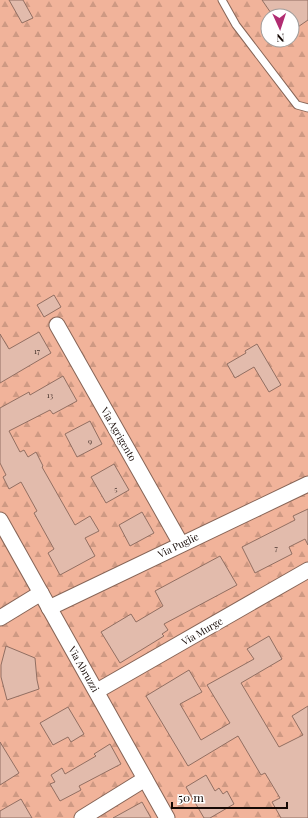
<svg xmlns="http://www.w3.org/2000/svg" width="308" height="818" font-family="'Playfair Display',serif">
  <defs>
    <pattern id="forest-firs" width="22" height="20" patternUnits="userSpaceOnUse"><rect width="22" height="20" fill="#f1b39a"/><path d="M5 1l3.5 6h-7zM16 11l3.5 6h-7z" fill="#ce9983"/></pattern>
  </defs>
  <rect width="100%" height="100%" fill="#fdd6c6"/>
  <path fill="url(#forest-firs)" fill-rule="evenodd" d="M0,0H308V818H0ZM268,16H292V40H268Z"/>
  <g fill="#e2bbac" stroke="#926f62">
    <path d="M9,0H23L33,18L22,23Z"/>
    <path d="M262,0H308V20L292,31V16H273Z"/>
    <path d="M54,295L61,307L44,317L37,305Z"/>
    <path d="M39,332L51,353L0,383V334L9,349Z"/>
    <path d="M257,344L281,385L269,392L254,367L235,378L227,364L246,353L245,351Z"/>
    <path d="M63,376L77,401L53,414L50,410L9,431L20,452L24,450L28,457L36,452L43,466L42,467L75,525L90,516L99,531L85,538L95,556L60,575L48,553L54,549L34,513L37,511L21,482L9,489L3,477L6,475L0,463V408L29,392L30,395Z"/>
    <path d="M90,421L102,444L77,457L65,434Z"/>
    <path d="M114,464L129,490L106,503L91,477Z"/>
    <path d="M308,509V545L305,539L289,547L292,554L255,573L242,547L295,520L293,516Z"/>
    <path d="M142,512L154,533L130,546L119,525Z"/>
    <path d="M220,556L237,585L164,624L168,630L162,634L164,636L120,663L101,632L131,614L136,622L163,606L155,591Z"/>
    <path d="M269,636L282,659L241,683L279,747L303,735L292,716L308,706V818H281L272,802L280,798L265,773L261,775L238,736L188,766L146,696L189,670L202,692L180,704L201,740L230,723L207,685L254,659L247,649Z"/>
    <path d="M6,646L35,658L37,680L39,689L7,700L1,677V665Z"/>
    <path d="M68,707L84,734L71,742L68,737L53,745L40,723Z"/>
    <path d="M0,742L19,773L0,785Z"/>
    <path d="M110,744L121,764L79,786L81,790L60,801L50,784L55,782L51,775L62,768L65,774L96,756L94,754Z"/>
    <path d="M206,775L215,791L219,788L223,794L227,791L234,804L210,818H204L186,787Z"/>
    <path d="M21,799L32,818H0V811Z"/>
    <path d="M142,802L151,818H113Z"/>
  </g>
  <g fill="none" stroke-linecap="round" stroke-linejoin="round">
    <defs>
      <path id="service" d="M222,0L236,25L297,105L308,108"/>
      <g id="minor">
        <path d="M57,325L181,544"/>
        <path d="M0,520L167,818"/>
        <path d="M49,608L308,484"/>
        <path d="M0,618L41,593"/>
        <path d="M97,691L308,570"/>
        <path d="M82,818L145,779"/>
      </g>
    </defs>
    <use href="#service" stroke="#876557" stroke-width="9"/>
    <use href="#minor" stroke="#876557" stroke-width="17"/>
    <use href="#service" stroke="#fff" stroke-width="7"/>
    <use href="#minor" stroke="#fff" stroke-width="15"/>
  </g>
  <g text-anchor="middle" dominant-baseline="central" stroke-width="4" stroke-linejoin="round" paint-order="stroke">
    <g font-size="8" fill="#48362f">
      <text x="37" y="350">17</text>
      <text x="50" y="394">13</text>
      <text x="90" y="440">9</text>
      <text x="116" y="488">5</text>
      <text x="276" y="547">7</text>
    </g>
    <g font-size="10" fill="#150905" stroke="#fff">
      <text transform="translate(119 434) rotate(60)">Via Agrigento</text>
      <text transform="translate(178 545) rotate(-26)">Via Puglie</text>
      <text transform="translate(202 631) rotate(-30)">Via Murge</text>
      <text transform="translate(84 669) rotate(60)">Via Abruzzi</text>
    </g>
  </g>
  <g transform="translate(280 28) rotate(177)"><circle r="19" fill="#ffffff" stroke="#a19d9b"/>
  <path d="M0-3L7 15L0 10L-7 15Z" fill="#b12c72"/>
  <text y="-6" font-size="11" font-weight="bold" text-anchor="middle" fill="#150905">N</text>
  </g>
  <path d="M172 802v6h115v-6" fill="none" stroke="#150905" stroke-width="2"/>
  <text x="178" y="802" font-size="12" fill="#150905" stroke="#ffffff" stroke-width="3" paint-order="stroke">50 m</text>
</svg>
